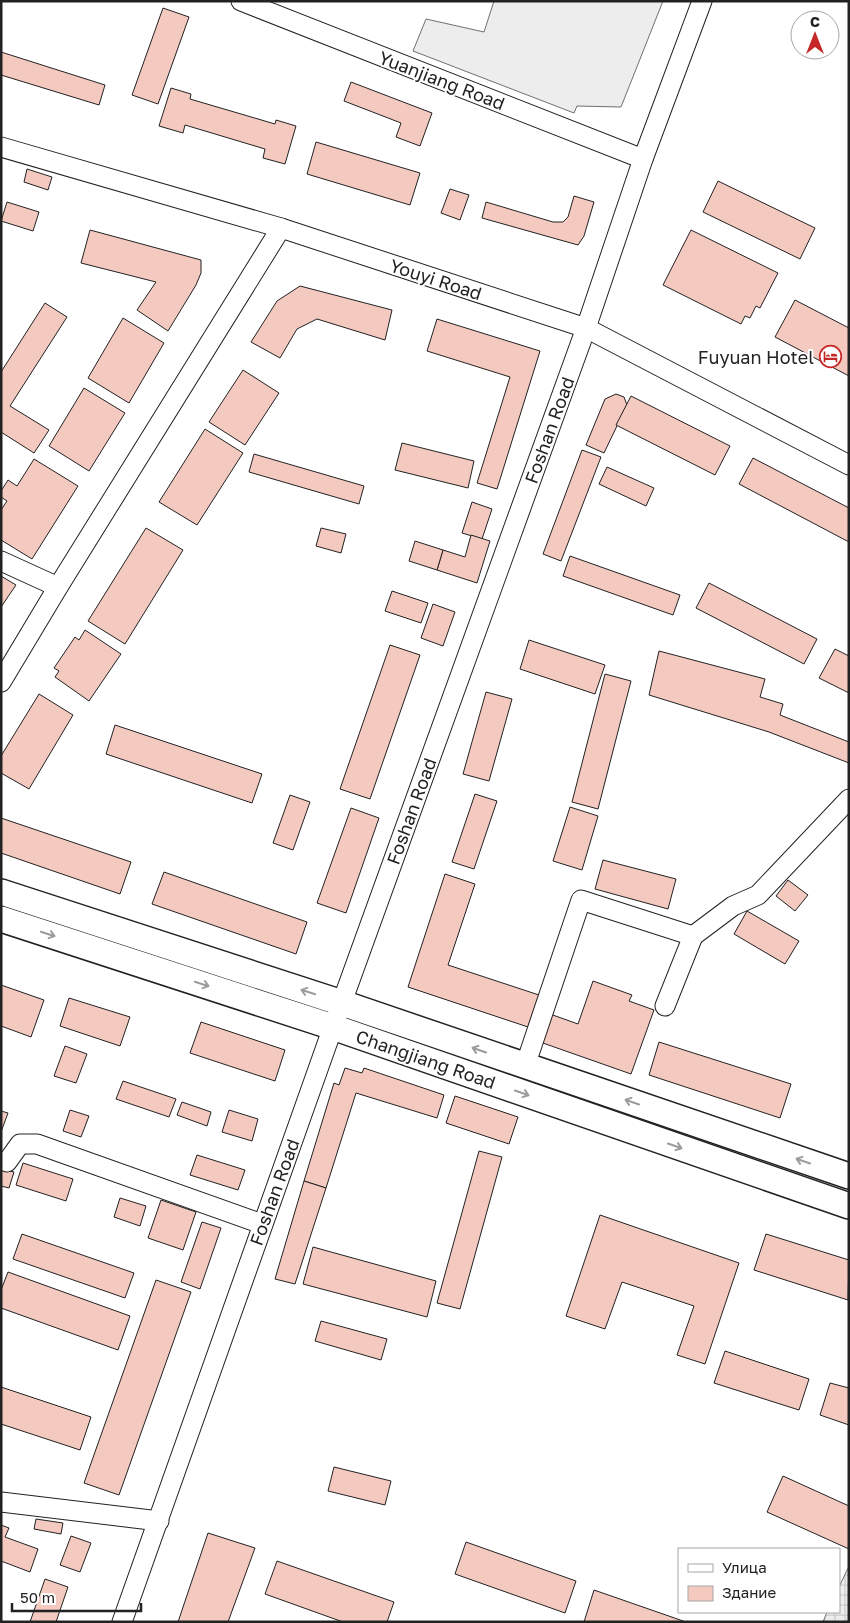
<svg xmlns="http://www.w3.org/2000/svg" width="850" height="1623" font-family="'Golos Text',sans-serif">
  <defs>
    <pattern id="plaza-grid" width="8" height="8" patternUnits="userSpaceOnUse" patternTransform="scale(1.25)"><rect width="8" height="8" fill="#ededed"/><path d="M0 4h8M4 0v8" fill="none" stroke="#cbcbcb"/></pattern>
  </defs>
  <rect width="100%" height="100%" fill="#fff"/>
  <path fill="#ededed" stroke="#6f6f6f" d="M494,1H663L621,107L577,106L574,113L413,51L426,19L484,32Z"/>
  <path fill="url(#plaza-grid)" stroke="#6f6f6f" d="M849,1566V1622H823L827,1612H839V1587Z"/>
  <g fill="#f3c9c0" stroke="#222">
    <path d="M163,8L189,17L158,104L132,95Z"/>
    <path d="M1,52L105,85L99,105L1,75Z"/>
    <path d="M351,82L432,113L420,146L396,137L401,123L344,101Z"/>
    <path d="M171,88L191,94L190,99L275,124L276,120L296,126L285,164L263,158L265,149L185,125L183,133L159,126Z"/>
    <path d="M316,142L420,173L410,205L307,174Z"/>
    <path d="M27,169L52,177L48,190L24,182Z"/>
    <path d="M718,181L815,228L800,259L703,212Z"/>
    <path d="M450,189L469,195L460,220L441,213Z"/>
    <path d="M574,196L594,202L584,236L578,245L482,218L486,202L553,222H563L568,217Z"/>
    <path d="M7,202L39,212L33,231L1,221Z"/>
    <path d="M90,230L201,260V273L196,285L168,331L137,310L156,282L81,263Z"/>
    <path d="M691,230L778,273L760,308L756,306L750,318L745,316L741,324L663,285Z"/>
    <path d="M300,286L392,310L385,340L317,319L297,329L280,358L251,342L277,301Z"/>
    <path d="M795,300L849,328V376L775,337Z"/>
    <path d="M45,303L67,317L10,406L49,430L34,453L1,432V372Z"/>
    <path d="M123,318L164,343L129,403L88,378Z"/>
    <path d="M437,319L540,351L497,489L477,483L510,377L427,351Z"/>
    <path d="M243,370L279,393L245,445L209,422Z"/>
    <path d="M84,388L125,413L89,471L49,446Z"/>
    <path d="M616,394L624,397L627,405L604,453L586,445L605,399Z"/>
    <path d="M631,396L730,446L715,475L616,425Z"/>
    <path d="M205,429L243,453L197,525L159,502Z"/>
    <path d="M402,443L474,461L468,488L395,470Z"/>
    <path d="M582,450L601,457L561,561L543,554Z"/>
    <path d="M254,454L364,486L359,504L249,472Z"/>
    <path d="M753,458L849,508V542L739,484Z"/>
    <path d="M34,459L78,486L32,559L1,540V510L7,501L1,497V491L8,480L17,486Z"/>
    <path d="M607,467L654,488L646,506L599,484Z"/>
    <path d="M472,502L492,509L482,539L462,533Z"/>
    <path d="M146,528L183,550L125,644L88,621Z"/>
    <path d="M321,528L346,534L341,553L316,546Z"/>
    <path d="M471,535L490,541L477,583L437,570L443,550L465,557Z"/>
    <path d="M415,541L443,550L437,570L409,561Z"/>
    <path d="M570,556L680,595L673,615L563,576Z"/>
    <path d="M1,576L16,585L1,607Z"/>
    <path d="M709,583L817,639L804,664L696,608Z"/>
    <path d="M392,591L428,603L421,623L385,611Z"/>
    <path d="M433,604L455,612L443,646L421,638Z"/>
    <path d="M85,630L121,654L89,701L55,677L59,671L54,668L75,637L79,640Z"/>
    <path d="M529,640L605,665L595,694L520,669Z"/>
    <path d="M390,645L420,655L370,799L340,789Z"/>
    <path d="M835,649L849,656V693L819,678Z"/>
    <path d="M659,651L765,679L760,697L783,704L780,715L849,742V763L769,732L649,695Z"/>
    <path d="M605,674L631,681L598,809L572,802Z"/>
    <path d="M486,692L512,699L489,781L463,774Z"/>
    <path d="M39,694L73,715L29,789L1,773V756Z"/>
    <path d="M115,725L262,774L252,803L106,754Z"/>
    <path d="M475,794L497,801L474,869L452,862Z"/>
    <path d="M290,795L310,802L293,850L273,843Z"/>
    <path d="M570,807L598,816L582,870L553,861Z"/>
    <path d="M351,808L379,818L346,913L317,903Z"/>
    <path d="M1,818L131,862L120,894L1,853Z"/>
    <path d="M603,860L676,879L668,909L595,889Z"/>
    <path d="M164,872L307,922L296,954L152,904Z"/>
    <path d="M445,874L475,884L448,965L539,995L528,1027L408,987Z"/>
    <path d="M788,880L808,895L795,911L776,896Z"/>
    <path d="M747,911L799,941L785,964L734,934Z"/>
    <path d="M593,981L632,995L629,1001L654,1010L631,1074L540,1042L550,1014L578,1024Z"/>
    <path d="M1,985L44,1000L31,1037L1,1026Z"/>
    <path d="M69,998L130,1017L120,1046L60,1026Z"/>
    <path d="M201,1022L285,1050L275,1081L190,1053Z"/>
    <path d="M659,1042L791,1084L780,1118L649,1075Z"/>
    <path d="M65,1046L87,1054L76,1083L54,1076Z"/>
    <path d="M345,1068L362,1073L364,1068L444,1095L437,1118L356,1093L326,1188L304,1181L334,1083L339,1085Z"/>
    <path d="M123,1081L176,1099L169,1117L116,1099Z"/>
    <path d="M455,1096L518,1117L509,1144L446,1123Z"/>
    <path d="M182,1102L211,1112L207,1126L177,1115Z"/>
    <path d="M70,1110L89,1116L81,1137L63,1131Z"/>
    <path d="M229,1110L258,1119L252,1141L222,1132Z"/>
    <path d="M1,1111L8,1113L1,1132Z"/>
    <path d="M479,1151L502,1157L460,1309L437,1303Z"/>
    <path d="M197,1155L245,1170L238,1190L190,1175Z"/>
    <path d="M23,1163L73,1179L66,1201L16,1185Z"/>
    <path d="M1,1169L14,1172L9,1188L1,1186Z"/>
    <path d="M304,1181L326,1188L295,1284L275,1279Z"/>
    <path d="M120,1198L146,1206L140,1226L114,1217Z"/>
    <path d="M161,1200L196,1212L183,1250L148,1238Z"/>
    <path d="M600,1215L739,1263L705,1364L677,1355L694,1306L622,1282L605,1329L566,1316Z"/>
    <path d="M202,1222L221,1228L200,1289L181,1282Z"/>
    <path d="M22,1234L134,1273L125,1298L13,1259Z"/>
    <path d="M766,1234L849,1260L848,1300L754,1270Z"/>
    <path d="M313,1247L436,1281L427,1317L303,1284Z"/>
    <path d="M8,1272L130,1316L118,1350L1,1308V1290Z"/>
    <path d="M156,1280L191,1292L119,1495L84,1483Z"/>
    <path d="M321,1321L387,1339L381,1360L315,1341Z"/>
    <path d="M725,1351L809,1379L799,1410L714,1383Z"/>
    <path d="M830,1383L849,1388V1425L820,1415Z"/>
    <path d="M1,1387L91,1417L80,1450L1,1424Z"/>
    <path d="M334,1467L391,1481L385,1505L328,1491Z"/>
    <path d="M783,1476L849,1506V1549L767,1512Z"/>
    <path d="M36,1519L63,1523L61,1534L34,1529Z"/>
    <path d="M1,1525L9,1528L5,1537L38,1549L30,1572L1,1561Z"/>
    <path d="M208,1533L255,1548L228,1622H178Z"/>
    <path d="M71,1536L91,1543L80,1572L60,1565Z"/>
    <path d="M466,1542L576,1581L565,1613L455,1574Z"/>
    <path d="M277,1561L394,1602L387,1622H343L265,1594Z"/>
    <path d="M45,1579L68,1587L56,1622H30Z"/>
    <path d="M594,1590L686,1622H584Z"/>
  </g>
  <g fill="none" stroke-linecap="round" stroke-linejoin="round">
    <defs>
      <g id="minor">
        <path d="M241,1L643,159"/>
        <path d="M1,147L281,228L586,328L849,465"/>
        <path d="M1,561L58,587"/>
        <path d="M1,682L58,587L281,228"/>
        <path d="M665,1006L693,936"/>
        <path d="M525,1066L581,900L693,936L733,906L758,895L849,799"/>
        <path d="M7,1162L20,1144H37L262,1224"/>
        <path d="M1,1502L159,1521"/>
        <path d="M122,1622L333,1027L586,328L643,159L702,1"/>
      </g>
      <g id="major">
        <path d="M1,892L342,1003L849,1176"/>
        <path d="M1,919L333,1027L849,1206"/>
      </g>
    </defs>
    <use href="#minor" stroke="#222" stroke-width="21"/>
    <use href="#major" stroke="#222" stroke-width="28"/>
    <use href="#minor" stroke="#fff" stroke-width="19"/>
    <use href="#major" stroke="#fff" stroke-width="25"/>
  </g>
  <defs><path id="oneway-shaft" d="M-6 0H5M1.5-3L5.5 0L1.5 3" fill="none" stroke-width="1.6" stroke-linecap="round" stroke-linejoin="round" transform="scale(1.25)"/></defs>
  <g stroke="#9c9c9c">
    <use href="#oneway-shaft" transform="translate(48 934) rotate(18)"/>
    <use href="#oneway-shaft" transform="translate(202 984) rotate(18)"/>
    <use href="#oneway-shaft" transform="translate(308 992) rotate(-162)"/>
    <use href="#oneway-shaft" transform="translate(479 1050) rotate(-161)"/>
    <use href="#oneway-shaft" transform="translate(522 1093) rotate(19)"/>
    <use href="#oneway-shaft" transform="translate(632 1102) rotate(-161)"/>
    <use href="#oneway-shaft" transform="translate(675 1146) rotate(19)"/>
    <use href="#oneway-shaft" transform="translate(803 1161) rotate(-161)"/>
  </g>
  <defs>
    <symbol id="hotel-ring" viewBox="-11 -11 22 22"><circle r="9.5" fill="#fff" stroke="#c62828" stroke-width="1.5"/><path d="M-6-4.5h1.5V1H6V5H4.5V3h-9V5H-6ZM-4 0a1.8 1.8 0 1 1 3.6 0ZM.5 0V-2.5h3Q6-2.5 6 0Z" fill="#c62828"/></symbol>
  </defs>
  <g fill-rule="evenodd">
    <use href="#hotel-ring" x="818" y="344" width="25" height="25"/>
  </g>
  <g text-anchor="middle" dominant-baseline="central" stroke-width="4" stroke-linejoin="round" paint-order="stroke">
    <g font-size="18" fill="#222" stroke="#fff">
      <text transform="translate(442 80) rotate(21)">Yuanjiang Road</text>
      <text transform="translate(436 279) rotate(18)">Youyi Road</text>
      <text transform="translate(549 430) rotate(-70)">Foshan Road</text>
      <text transform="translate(411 811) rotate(-70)">Foshan Road</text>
      <text transform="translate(426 1059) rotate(19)">Changjiang Road</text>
      <text transform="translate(274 1192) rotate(-70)">Foshan Road</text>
    </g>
    <g font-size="18" fill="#222" stroke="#fff" text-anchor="end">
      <text x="814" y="357">Fuyuan Hotel</text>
    </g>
  </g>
  <rect width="850" height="1623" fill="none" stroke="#222222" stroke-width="5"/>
  <rect x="678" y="1548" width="162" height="65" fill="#ffffff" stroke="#a7a7a7"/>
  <rect x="688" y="1564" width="25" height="8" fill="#ffffff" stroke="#a7a7a7"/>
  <text x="722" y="1573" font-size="15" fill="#222222">Улица</text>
  <rect x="688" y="1586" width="25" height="15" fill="#f3c9c0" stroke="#a7a7a7"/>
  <text x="722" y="1598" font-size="15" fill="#222222">Здание</text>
  <g transform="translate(815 35)"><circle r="24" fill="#ffffff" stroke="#a7a7a7"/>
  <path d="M0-4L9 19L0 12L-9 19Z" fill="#c62828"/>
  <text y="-8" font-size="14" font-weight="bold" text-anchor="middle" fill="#222222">С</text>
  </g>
  <path d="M12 1603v8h129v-8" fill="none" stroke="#222222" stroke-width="2.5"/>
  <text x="20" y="1603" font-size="15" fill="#222222" stroke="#ffffff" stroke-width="4" paint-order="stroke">50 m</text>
</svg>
